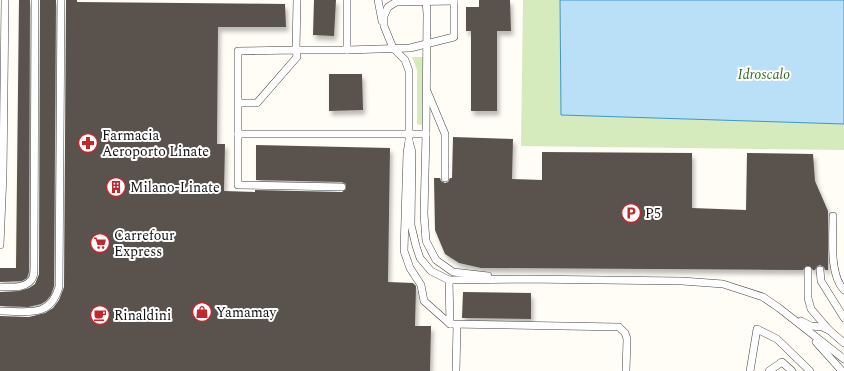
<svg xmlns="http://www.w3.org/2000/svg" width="844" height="371" font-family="Spectral,serif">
  <defs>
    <filter id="shadow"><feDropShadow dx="2.5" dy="4.5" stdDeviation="2" flood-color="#0004"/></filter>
  </defs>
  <rect width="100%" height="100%" fill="#fffdf5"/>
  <g fill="#d5ebbd">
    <path d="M523,0H844V150L521,146Z"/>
    <path d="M412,57H423L422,125L417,124V70Z"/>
  </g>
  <path fill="#b9e0f7" stroke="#3f96cf" d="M560,0H844V124L561,115Z"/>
  <g fill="#5a524d" filter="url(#shadow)">
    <path d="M19,0H30L29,272L27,278L22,281L0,282V268H16Z"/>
    <path d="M40,0H56L54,286L51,295L46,301L41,304L28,307L0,306V292L19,291L29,288L35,284L39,274Z"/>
    <path d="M66,0H77V2L285,4L286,27H218L217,144H225L224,191L255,192V190L342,192L346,189V184L342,182L256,180V145L390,148L388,282L413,283L416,286L415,326H431L430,371H0V316L29,317L45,313L53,308L59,300L64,287Z"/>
    <path d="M314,0H336L334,36L313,35Z"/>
    <path d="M479,0H510L511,31H497V111H471V31H466V7H479Z"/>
    <path d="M329,74H362L363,110L329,111Z"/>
    <path d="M453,137L513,139L512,179L542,180V152L692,153V208L746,210L747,153L813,154L815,181L828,211V270H825L824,267L820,265L817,266L815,270H813L810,266H806L803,270L481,268L459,263L445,254L435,230L434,178H440L441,181L445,183L448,182L450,178H452Z"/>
    <path d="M463,292L531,293V319L462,318Z"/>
  </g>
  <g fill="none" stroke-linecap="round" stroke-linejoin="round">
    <defs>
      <g id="lane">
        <path d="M297,0L296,50H347V0"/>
        <path d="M378,0L382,21"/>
        <path d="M426,0L427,14L426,134L424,214L426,241L436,260L453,272L488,276"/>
        <path d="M347,50L410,48L454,37V0"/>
        <path d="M427,91L445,134V178"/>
        <path d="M238,103H257L297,57L296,50L238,51V185L342,187"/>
        <path d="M238,134H426"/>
        <path d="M409,141L412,152L411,225L416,246L420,258L431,271L449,280L524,279L682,281L723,284L763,297L779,308L844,359"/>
        <path d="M833,216C833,236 829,275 844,290"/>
        <path d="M0,245L3,174L5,0"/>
        <path d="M808,270V298L811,309L829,330"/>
        <path d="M820,270L821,281L844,318"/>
        <path d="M449,280L450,324L424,301L421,285L410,268L404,251L407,153L409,141V71L405,60L393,48L384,26V16L388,7L396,2L454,1"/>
        <path d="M0,287C11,287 28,289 33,277C34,274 34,270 34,267L35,0"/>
        <path d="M0,311C27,311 50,319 59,287L61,0"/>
        <path d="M801,321L811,326L822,327L829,330L844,343"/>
        <path d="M450,324L619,327L625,333L627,339L626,371"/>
        <path d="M816,342L842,371"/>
        <path d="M456,371L457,325"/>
        <path d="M750,371L757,329L777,339L810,371"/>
        <path d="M769,371L782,362L792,371"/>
      </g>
    </defs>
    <use href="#lane" stroke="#444" stroke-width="8"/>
    <use href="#lane" stroke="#fff" stroke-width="7"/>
  </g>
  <defs>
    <symbol id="pharmacy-ring" viewBox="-11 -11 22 22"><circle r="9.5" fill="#fff" stroke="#c4262e" stroke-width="1.5"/><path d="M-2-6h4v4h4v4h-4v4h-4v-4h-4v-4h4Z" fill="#c4262e"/></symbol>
    <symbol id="building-ring" viewBox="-11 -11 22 22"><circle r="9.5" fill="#fff" stroke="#c4262e" stroke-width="1.5"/><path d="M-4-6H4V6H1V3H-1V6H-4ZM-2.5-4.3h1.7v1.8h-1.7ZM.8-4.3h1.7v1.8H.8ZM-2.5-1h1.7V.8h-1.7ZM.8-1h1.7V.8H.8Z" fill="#c4262e"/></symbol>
    <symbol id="parking-ring" viewBox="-11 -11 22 22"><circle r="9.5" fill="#fff" stroke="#c4262e" stroke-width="1.5"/><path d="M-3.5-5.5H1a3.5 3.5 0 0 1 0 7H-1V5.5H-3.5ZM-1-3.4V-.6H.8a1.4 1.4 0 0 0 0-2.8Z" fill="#c4262e"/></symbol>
    <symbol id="supermarket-ring" viewBox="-11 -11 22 22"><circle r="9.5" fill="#fff" stroke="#c4262e" stroke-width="1.5"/><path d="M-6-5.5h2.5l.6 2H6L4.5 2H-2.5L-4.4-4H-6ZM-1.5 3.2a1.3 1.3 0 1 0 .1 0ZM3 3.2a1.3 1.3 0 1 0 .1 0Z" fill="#c4262e"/></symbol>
    <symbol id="shop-ring" viewBox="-11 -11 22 22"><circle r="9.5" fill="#fff" stroke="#c4262e" stroke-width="1.5"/><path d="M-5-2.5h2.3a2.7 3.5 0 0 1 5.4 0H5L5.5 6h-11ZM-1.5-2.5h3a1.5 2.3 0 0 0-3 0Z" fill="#c4262e"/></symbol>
    <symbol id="cafe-ring" viewBox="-11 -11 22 22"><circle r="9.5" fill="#fff" stroke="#c4262e" stroke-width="1.5"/><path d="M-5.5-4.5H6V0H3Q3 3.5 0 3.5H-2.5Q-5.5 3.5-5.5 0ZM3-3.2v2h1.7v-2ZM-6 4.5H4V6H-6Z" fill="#c4262e"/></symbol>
  </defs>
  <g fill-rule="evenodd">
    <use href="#pharmacy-ring" x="77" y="132" width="22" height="22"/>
    <use href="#building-ring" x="105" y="176" width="22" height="22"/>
    <use href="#parking-ring" x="620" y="202" width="22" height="22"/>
    <use href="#supermarket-ring" x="89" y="232" width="22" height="22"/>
    <use href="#shop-ring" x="191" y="301" width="22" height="22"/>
    <use href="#cafe-ring" x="89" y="304" width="22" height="22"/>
  </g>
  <g text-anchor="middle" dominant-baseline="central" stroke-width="4" stroke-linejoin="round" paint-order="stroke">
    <g font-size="14" font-style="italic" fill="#2f6b1f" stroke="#fff">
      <text x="764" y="74">Idroscalo</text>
    </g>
    <g font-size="14" fill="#111" stroke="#fff" text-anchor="start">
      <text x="102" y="135">Farmacia<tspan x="102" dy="16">Aeroporto Linate</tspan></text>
      <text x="130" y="187">Milano-Linate</text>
      <text x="645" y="213">P5</text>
      <text x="114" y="235">Carrefour<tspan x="114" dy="16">Express</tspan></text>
      <text x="216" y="312">Yamamay</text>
      <text x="114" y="315">Rinaldini</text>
    </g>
  </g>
</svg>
